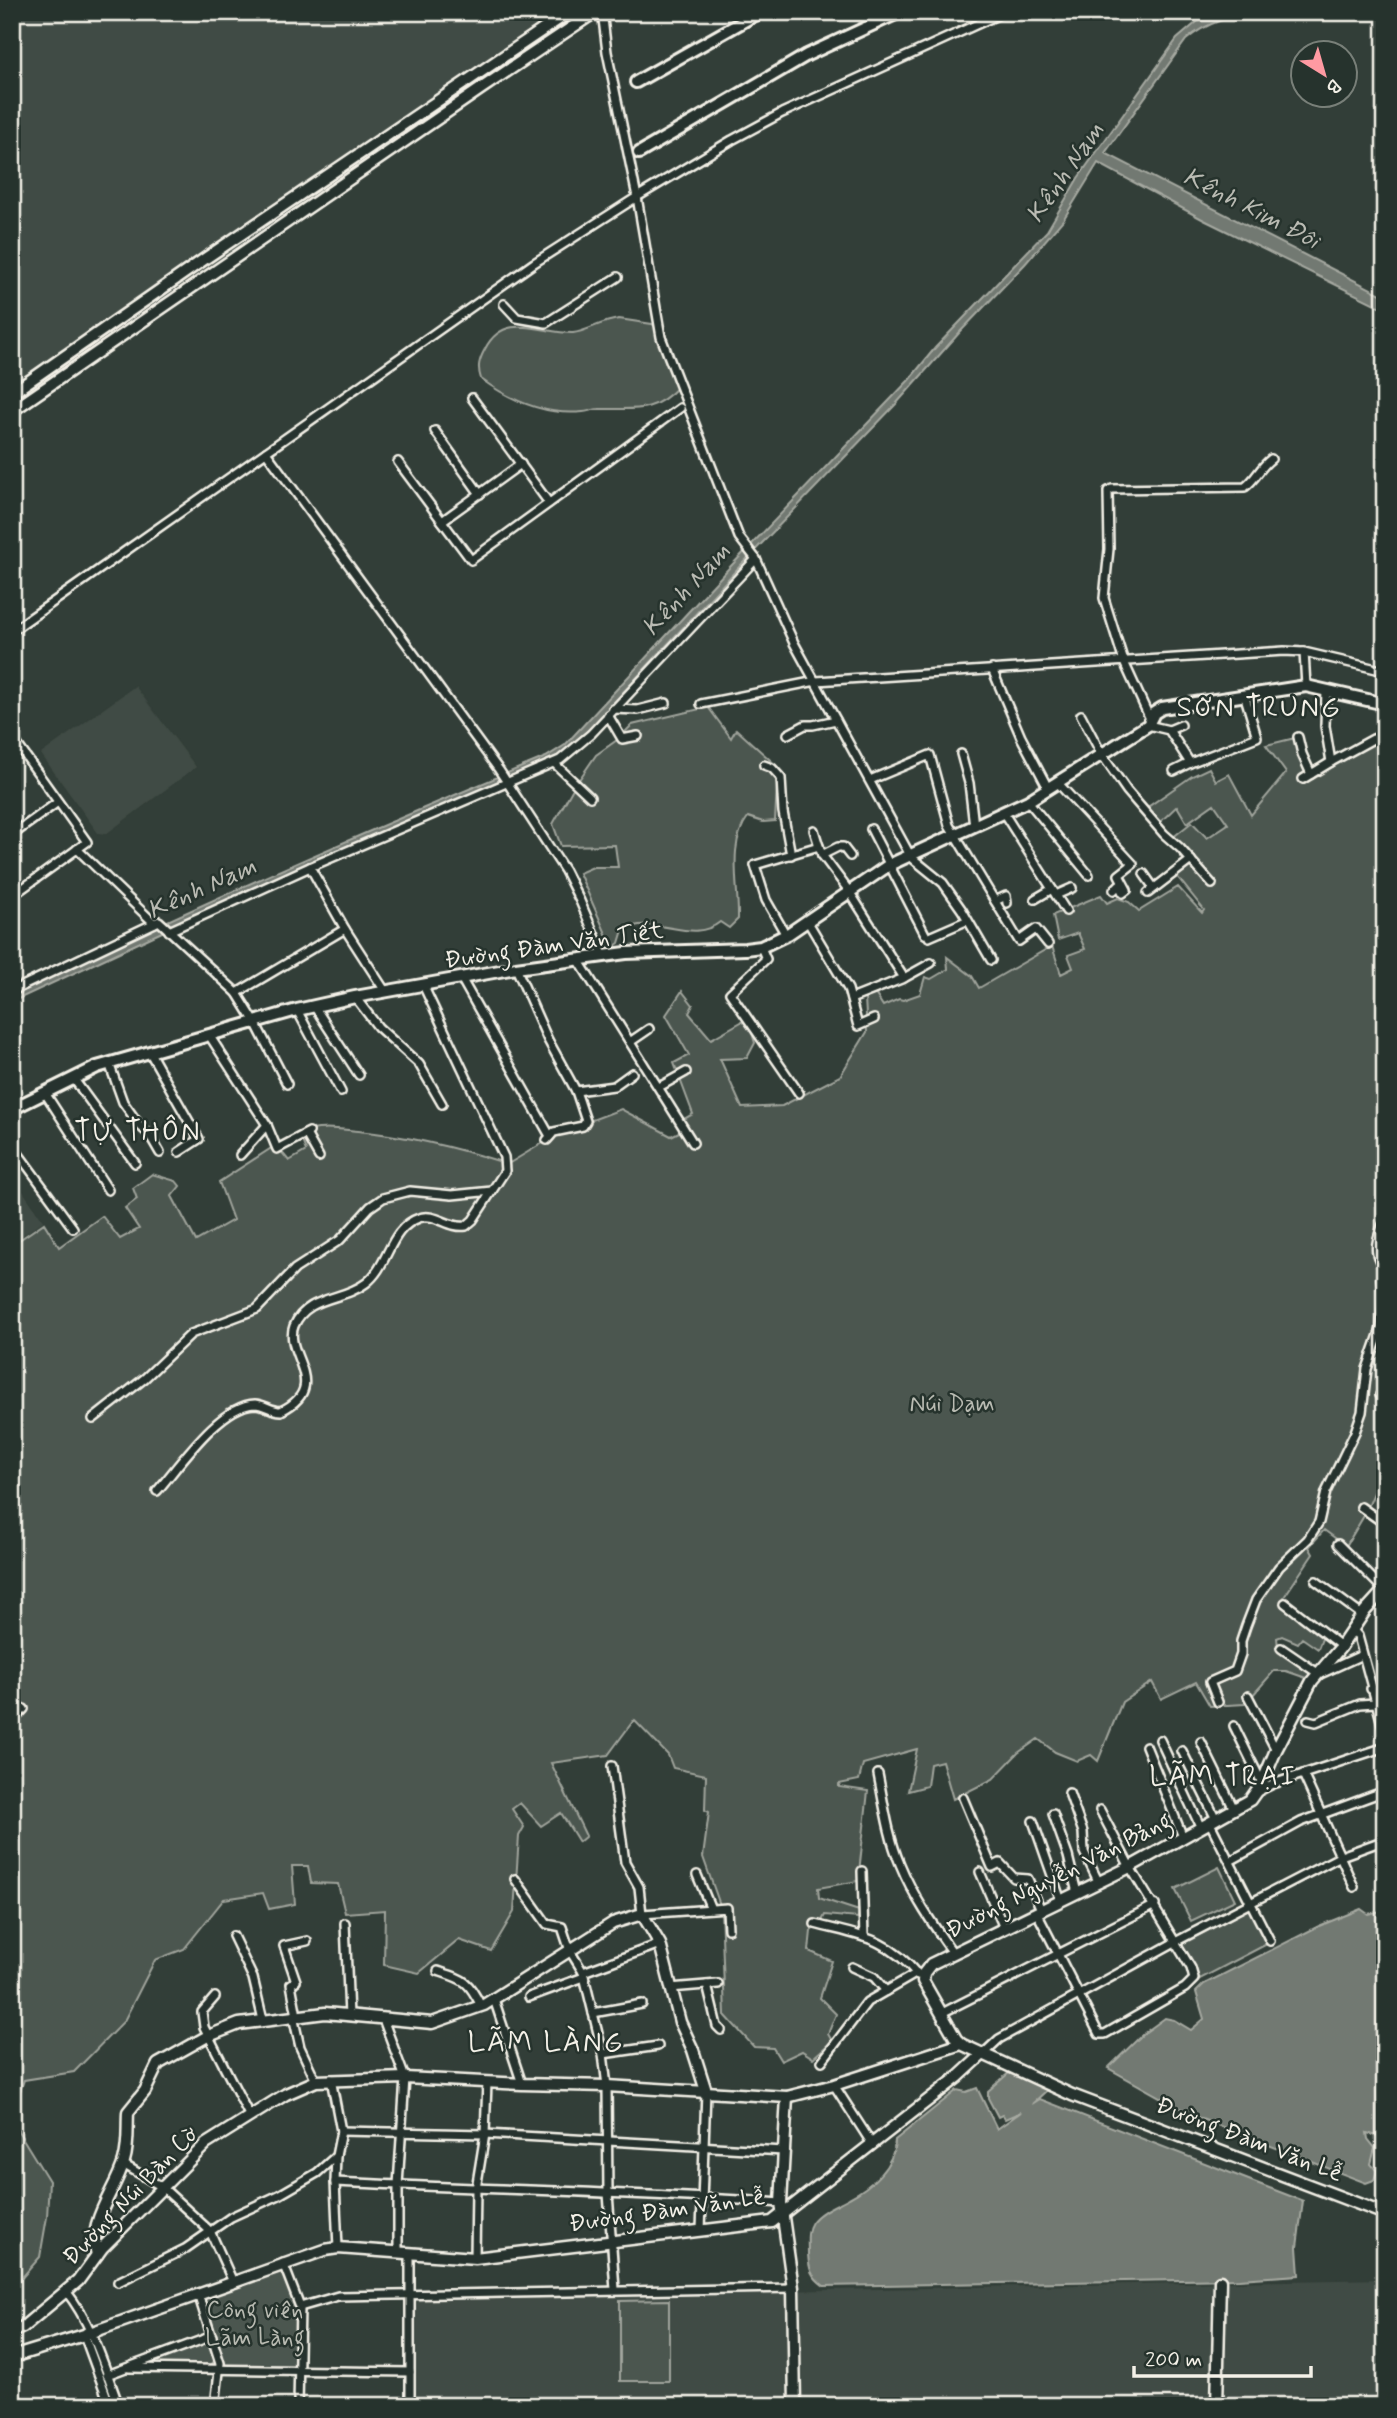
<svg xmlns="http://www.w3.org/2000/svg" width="1397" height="2418" font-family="Mynerve,sans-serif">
  <rect width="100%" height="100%" fill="#323e38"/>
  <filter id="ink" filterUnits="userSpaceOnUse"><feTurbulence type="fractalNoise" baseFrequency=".0143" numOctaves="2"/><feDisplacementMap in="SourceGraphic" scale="14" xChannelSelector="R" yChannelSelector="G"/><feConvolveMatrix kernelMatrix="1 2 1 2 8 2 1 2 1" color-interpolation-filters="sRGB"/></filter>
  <g filter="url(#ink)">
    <g fill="#404b44">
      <path d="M12,12H589L12,418Z"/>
      <path d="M135,686L196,767L106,834L98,833L41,754Z"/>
      <path d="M12,1175L43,1221L12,1243Z"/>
      <path d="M1385,2279V2406H416V2292L779,2291Z"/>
    </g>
    <g fill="#4c564f" stroke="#a0a49c" stroke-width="2">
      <path d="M619,319L652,324L661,330L679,386C652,415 634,408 599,409C593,409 588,412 583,412C545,416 510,400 481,379C477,367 479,360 485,349C505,310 542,334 573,333C586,332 601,321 619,319Z"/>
      <path d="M708,707L731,738L736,729L778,767L775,821L763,822L748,817C727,844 739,887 738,919L729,928L720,922C692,945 655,913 623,930L619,943L615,946L611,945L579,873L593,867H618L615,845L561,846L553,824L572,790L596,755L617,740L632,725Z"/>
      <path d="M1295,738L1307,773L1378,738L1382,757L1385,758V1467L1365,1514L1346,1546L1324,1530L1309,1547L1313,1554L1280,1603L1323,1636L1318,1649L1302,1638L1298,1643L1282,1636L1277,1638L1278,1647L1314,1673L1309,1679L1286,1671H1274L1245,1704L1210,1706L1196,1682L1161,1699L1152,1682L1122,1702L1098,1761L1091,1755L1077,1761L1055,1752L1038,1739L1018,1753L993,1779L953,1799L942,1761L930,1764L927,1786L908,1791L917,1749L863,1764L859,1780L839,1784V1787L868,1791L858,1881L818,1888L819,1898L859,1911L858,1918L825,1915L822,1921L811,1931L809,1951L832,1961L820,1998L836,2014L828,2034L832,2041L813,2058L802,2051L781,2061L773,2048L754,2047L725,2015L721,1908L703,1857L709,1812L705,1810L706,1775L673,1768L668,1755L634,1720L608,1755L551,1763L586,1836L579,1842L561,1813L541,1826L520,1803L512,1809L524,1827L519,1836L514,1912L491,1951L459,1940L419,1973L384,1965L385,1910L345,1913L338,1884L311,1883L308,1866H292L295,1904L269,1909L263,1893L224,1899L184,1949L155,1960L124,2021L74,2072L24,2080L12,2114V1286L15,1284L12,1279V1245L44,1223L59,1247L102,1216L120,1239L139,1229L125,1208L137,1199L133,1188L152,1174L176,1181L180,1186L172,1196L196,1241L233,1220L219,1182L276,1145L289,1161L306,1151L299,1133C320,1126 337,1129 358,1131C410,1136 458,1148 508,1164L563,1131L621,1109L671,1136L687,1128L682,1120L693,1114L674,1063L689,1055L666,1015L682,991L693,1005L689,1013L711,1039L743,1021L752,1033L755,1043L747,1058L720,1059L742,1108L782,1106L840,1076L867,1032L865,998L874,992L883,1006L899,999L903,1000L920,994L925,977L931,979L948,969L947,957L972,976L979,988L1052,946L1061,974L1073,968L1068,955L1085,949L1078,933L1058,940L1053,915L1101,895L1107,903L1118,898L1129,902L1139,911L1178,887L1202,913L1204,910L1176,875L1193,858L1172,838L1192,822L1207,838L1228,824L1214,804L1187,823L1177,806L1158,824L1145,809L1192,776L1209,768L1216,781L1229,774L1251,815L1286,773L1266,745Z"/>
      <path d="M1219,1867L1235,1900L1191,1921L1175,1889Z"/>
      <path d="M1249,1909L1267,1944L1200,1979L1182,1944Z"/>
      <path d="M12,2121L49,2181L47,2217L40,2257L12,2289Z"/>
      <path d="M278,2271L284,2272L297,2308L296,2363L292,2367H225L203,2304L204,2298Z"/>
      <path d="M669,2300V2381H620V2301Z"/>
      <path d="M208,2342L211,2344L215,2360L211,2365H155L157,2359Z"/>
    </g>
    <g fill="#727972" stroke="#a6a9a1" stroke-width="2">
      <path d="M1219,12H1258C1230,17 1208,21 1186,40L1105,153L1385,296V309L1204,220L1098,163L1063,220L1025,264L960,332L896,404L741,565L578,741L559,758L235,898L12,1002V995C187,909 366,831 546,757L565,745L728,569L909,380L935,348L1047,231L1078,178L1177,39L1198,21Z"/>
      <path d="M1361,1909L1368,1914L1385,1910V2144L1377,2136L1367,2133L1368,2139L1375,2148L1371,2164L1377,2171L1374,2180L1366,2183L1194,2116L1108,2068L1143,2034L1165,2018L1174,2020L1191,2030L1204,2019L1196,1992L1204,1984L1319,1926Z"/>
      <path d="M1010,2072L1046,2087V2091L1032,2104L1040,2099L1303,2201L1297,2247L1299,2275L1239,2279L824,2286C811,2276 809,2270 808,2254C808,2243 806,2231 812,2222C821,2210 837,2205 849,2198C870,2187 895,2166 895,2140L957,2090L966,2092L977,2088L997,2129L1021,2112L1005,2119L1002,2115L998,2117L988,2098V2091Z"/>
    </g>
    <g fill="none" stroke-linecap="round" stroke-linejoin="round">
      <defs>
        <g id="street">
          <path d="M606,12L603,19L607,52L637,197L661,337L739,537L756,559L794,643L911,857L943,883L962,910L991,960"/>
          <path d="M504,304L517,318L546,323L618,277"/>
          <path d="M472,398L549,503"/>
          <path d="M435,431L480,494"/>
          <path d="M266,452L499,770L565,871L580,901L604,957"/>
          <path d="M398,462L471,560L680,408"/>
          <path d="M442,521L521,464"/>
          <path d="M12,631L534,263L637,197L732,140L782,113L1004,12"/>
          <path d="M1304,652L1306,686"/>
          <path d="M992,669L1021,737L1048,788"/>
          <path d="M1326,690L1325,726L1331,762L1373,739L1385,735"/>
          <path d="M701,704L816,681L1284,651L1304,652L1385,671"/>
          <path d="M613,709L638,710L666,703"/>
          <path d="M608,715L622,739L638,736"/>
          <path d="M1081,715L1102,755L1127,791L1164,834L1180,848L1212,884"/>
          <path d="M1150,719L1124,662L1104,598L1109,549L1108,491L1112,489L1245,487C1256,479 1260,467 1271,459"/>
          <path d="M1148,725L1169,730L1190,763L1257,737L1245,697"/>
          <path d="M1169,730L1181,725"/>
          <path d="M788,734L805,725H813L836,720"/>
          <path d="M12,737L87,842L12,896"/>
          <path d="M1298,737L1302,754L1311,774"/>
          <path d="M961,754L969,783L974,826"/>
          <path d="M555,764L590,797"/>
          <path d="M764,765L772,768L781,778L783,812L791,855"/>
          <path d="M1174,771L1190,763"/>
          <path d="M1303,779L1331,762"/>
          <path d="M870,780L930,755L949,825L1019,941L1036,929L1048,944"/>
          <path d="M1057,782L1133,864L1119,875L1127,890L1123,893L1119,885L1114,890"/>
          <path d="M1028,801L1089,875"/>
          <path d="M1003,812L1066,911"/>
          <path d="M12,821L19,830"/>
          <path d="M871,829L925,934"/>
          <path d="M814,830L819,846"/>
          <path d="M12,835L58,802"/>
          <path d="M77,849L154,923"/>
          <path d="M822,855L838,847H843L850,856"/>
          <path d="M310,867L345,929L385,991"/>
          <path d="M1144,874L1154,888"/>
          <path d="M1148,893L1191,860"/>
          <path d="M1056,895L1072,888"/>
          <path d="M1035,899L1052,889"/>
          <path d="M995,901L1006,896L1007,903"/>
          <path d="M808,922L848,989L858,1026L874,1019"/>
          <path d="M169,931L310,867L560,760L591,734L756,559"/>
          <path d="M786,935L766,900L755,865L819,846L822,855L849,891L904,978"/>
          <path d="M929,937L966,921"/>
          <path d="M761,947L766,959L730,993L799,1093"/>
          <path d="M579,961L693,1143"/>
          <path d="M516,968L548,1040L576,1091L586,1121L583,1126L554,1132L547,1140"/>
          <path d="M461,978L550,1136"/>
          <path d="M12,991L159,921L237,993L255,1022L287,1084"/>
          <path d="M237,993L345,929"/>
          <path d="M355,997L378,1027L419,1064L442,1104"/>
          <path d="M851,999L904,978L931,963"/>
          <path d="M314,1006L359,1075"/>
          <path d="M297,1010L341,1092"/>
          <path d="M209,1035L267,1125L277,1149L309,1132"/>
          <path d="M630,1042L649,1029"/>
          <path d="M149,1051L199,1139L179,1152"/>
          <path d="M109,1063L123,1102L140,1126L149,1134L160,1153"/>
          <path d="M73,1078L135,1163"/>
          <path d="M659,1087L686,1072"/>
          <path d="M576,1091L614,1086L632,1073"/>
          <path d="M45,1093L108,1190"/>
          <path d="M306,1134L319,1157"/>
          <path d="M12,1145L73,1228"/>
          <path d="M240,1155L267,1125"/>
          <path d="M1385,1267C1370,1254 1378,1235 1385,1220"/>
          <path d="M1380,1395L1385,1397"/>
          <path d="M93,1419L145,1378L191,1334L257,1309L295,1269L340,1240L370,1207L383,1198L410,1191L452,1195L492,1191"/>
          <path d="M157,1491C179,1466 220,1405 255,1404C264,1404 271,1411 281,1411C332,1386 283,1354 294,1326C307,1295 343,1301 366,1283C389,1266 389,1228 419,1218C435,1212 449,1229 466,1226L473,1220L505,1171L504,1157L423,985"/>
          <path d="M1361,1507L1385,1524"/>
          <path d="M1338,1544L1384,1590"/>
          <path d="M1316,1581L1362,1615"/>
          <path d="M1285,1603L1341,1646"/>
          <path d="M1352,1629L1358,1636L1385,1735"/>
          <path d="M1281,1648L1319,1674"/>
          <path d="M1318,1675L1362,1655"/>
          <path d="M1371,1689L1385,1687"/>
          <path d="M1248,1696L1276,1750"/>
          <path d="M1218,1702L1210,1682L1235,1671L1241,1654V1641L1246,1626L1256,1600L1279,1567L1308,1539L1319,1522L1326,1492L1355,1432L1362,1412L1367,1369L1381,1329L1384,1296L1381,1279L1385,1267"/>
          <path d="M1308,1720L1316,1722L1360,1704L1375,1703"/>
          <path d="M12,1722L24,1709"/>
          <path d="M1234,1726L1262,1783"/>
          <path d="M1160,1740L1201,1828"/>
          <path d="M1201,1742L1234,1809"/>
          <path d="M1146,1746L1183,1837"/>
          <path d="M1182,1751L1216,1819"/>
          <path d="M612,1766L625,1862L639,1887L642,1914L727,1908L728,1929"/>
          <path d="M878,1774C884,1804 888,1836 900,1864C913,1896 933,1925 953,1953"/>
          <path d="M1303,1774L1354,1887"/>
          <path d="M1257,1792L1273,1784L1385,1747"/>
          <path d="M1069,1793L1083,1832L1084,1852L1099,1883"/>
          <path d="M963,1798L992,1867L1000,1863L1014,1878L1028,1879L1041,1910"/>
          <path d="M1053,1814L1068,1856L1077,1893"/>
          <path d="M1033,1821L1061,1901"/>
          <path d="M1210,1823L1270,1941"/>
          <path d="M1230,1861L1301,1822L1385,1791"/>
          <path d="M862,1871L864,1937"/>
          <path d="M980,1872L1004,1928"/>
          <path d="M697,1875L711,1909"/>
          <path d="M515,1879L547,1924L562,1927L570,1951L583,1972L603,2054L607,2086L608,2193L615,2289"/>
          <path d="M1037,1913L1099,2034H1105L1185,1988L1194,1979L1191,1968L1130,1867L1100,1810"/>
          <path d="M345,1923L349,2016"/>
          <path d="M815,1924C860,1936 887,1937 918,1975"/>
          <path d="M233,1936L253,1978L263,2020"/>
          <path d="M852,1967L874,1977L886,1991"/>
          <path d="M438,1971C465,1980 468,1980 481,2006"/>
          <path d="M583,1972L660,1944"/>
          <path d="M707,1985L717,2026L721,2030"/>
          <path d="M670,1988L718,1984"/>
          <path d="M215,1997L202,2012L204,2027L250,2117"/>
          <path d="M529,1997L584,1977"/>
          <path d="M494,1999L522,2084"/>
          <path d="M593,2013L642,2004"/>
          <path d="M942,2013L1155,1905"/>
          <path d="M293,2016L300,2047L316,2081"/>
          <path d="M297,2016L291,1984L296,1981L284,1946L307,1941"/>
          <path d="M383,2019L405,2078L398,2185V2252"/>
          <path d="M603,2054L658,2046"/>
          <path d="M983,2054L999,2039L1175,1942L1341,1856L1385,1840"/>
          <path d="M822,2061L867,2002L917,1973"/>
          <path d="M331,2079L341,2131L336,2156L335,2182L338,2248"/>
          <path d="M834,2085L872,2144"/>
          <path d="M341,2131L485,2134L783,2151"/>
          <path d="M123,2164L162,2187L210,2231L233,2282"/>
          <path d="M335,2182C484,2190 633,2191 781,2203"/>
          <path d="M1379,2212L1385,2198"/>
          <path d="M701,2230L706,2091"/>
          <path d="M475,2258L476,2189L485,2134L487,2083"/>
          <path d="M283,2263L300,2307L298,2406"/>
          <path d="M118,2282L185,2249L231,2217L279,2195L317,2173L336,2156"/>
          <path d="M66,2291C93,2325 104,2366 119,2406"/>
          <path d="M198,2294L220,2363L215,2406"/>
          <path d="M300,2307L338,2296L793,2288"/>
          <path d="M86,2332L84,2335L110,2406"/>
          <path d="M129,2368L410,2372"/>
          <path d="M107,2375L212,2336"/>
          <path d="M410,2406V2254"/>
        </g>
        <g id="secondary">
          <path d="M12,393L206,258L569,12"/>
          <path d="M12,411L482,88L595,12"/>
          <path d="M961,2044L956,2039L923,1981L924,1973L931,1964L1130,1867L1250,1800L1262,1783L1276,1750L1312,1681L1340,1648L1365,1611L1385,1589"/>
          <path d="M787,2097L781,2203L793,2288L795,2406"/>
          <path d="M97,2255C87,2221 115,2192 124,2161C129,2144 127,2129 128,2112L145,2091L158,2064L206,2037L239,2024L325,2013L432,2023L484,2005L613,1923L642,1914L660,1944L680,2022L693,2050L706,2091"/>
          <path d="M12,2332L23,2327L78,2281L102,2248L206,2144L286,2094L316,2081L405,2078L522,2084L607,2086L787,2097L834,2085L961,2044L983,2054"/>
          <path d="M12,2357L84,2335L325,2250L338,2248L475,2258L772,2222L958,2077L983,2054L1072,2095L1385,2214"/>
          <path d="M1217,2406L1220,2281"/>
        </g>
        <g id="primary">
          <path d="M636,82L760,12"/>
          <path d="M639,153L807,55L900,12"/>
          <path d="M12,1109L97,1067L297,1010L355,997L516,968L626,953L745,949L761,947L788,934L889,865L1028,801L1148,725L1154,713L1162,708L1306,686L1385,704"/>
        </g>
      </defs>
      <use href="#street" stroke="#f4f1e8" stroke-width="12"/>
      <use href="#secondary" stroke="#f4f1e8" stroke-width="15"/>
      <use href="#primary" stroke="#f4f1e8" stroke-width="16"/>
      <use href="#street" stroke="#26332d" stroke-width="7"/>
      <use href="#secondary" stroke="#26332d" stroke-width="10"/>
      <use href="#primary" stroke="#26332d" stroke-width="10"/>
    </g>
  </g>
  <g text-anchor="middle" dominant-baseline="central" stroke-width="5" stroke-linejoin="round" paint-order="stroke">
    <g font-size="24" fill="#f4f1e8" stroke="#26332d">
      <text transform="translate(554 946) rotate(-8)">Đường Đàm Văn Tiết</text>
      <text transform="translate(1059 1876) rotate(-27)">Đường Nguyễn Văn Bảng</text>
      <text transform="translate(1249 2140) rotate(21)">Đường Đàm Văn Lễ</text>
      <text transform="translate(131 2196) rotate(-46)">Đường Núi Bàn Cờ</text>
      <text transform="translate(667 2211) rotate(-8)">Đường Đàm Văn Lễ</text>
    </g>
    <g font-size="24" fill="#b9bbb2" stroke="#26332d">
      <text x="952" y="1404">Núi Dạm</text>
      <text x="255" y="2310">Công viên<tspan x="255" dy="28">Lãm Làng</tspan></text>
    </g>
    <g font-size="26" font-style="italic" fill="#babbb3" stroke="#26332d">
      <text transform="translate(1066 173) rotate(-55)">Kênh Nam</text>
      <text transform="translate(1251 209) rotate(27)">Kênh Kim Đôi</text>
      <text transform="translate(687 590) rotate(-47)">Kênh Nam</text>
      <text transform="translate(202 889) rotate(-24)">Kênh Nam</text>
    </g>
    <g font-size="28" letter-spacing="2" fill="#f4f1e8" stroke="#26332d">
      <text x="1259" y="708">SƠN TRUNG</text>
      <text x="138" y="1132">TỰ THÔN</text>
      <text x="1223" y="1777">LÃM TRẠI</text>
      <text x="546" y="2043">LÃM LÀNG</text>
    </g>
  </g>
  <rect width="1397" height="2418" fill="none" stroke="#26332d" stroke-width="42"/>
  <rect x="21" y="21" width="1355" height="2376" fill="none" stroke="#f4f1e8" stroke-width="2.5" filter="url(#ink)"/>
  <g transform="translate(1324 74) rotate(143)"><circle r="33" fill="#26332d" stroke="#787f78" stroke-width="2"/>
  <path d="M0-5L12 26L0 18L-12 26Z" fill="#ff9aa2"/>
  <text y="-10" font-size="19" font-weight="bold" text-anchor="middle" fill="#f4f1e8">B</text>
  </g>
  <path d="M1134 2366v10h177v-10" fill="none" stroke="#f4f1e8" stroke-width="3.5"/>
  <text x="1145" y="2366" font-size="21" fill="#f4f1e8" stroke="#26332d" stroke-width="5" paint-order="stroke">200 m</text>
</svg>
